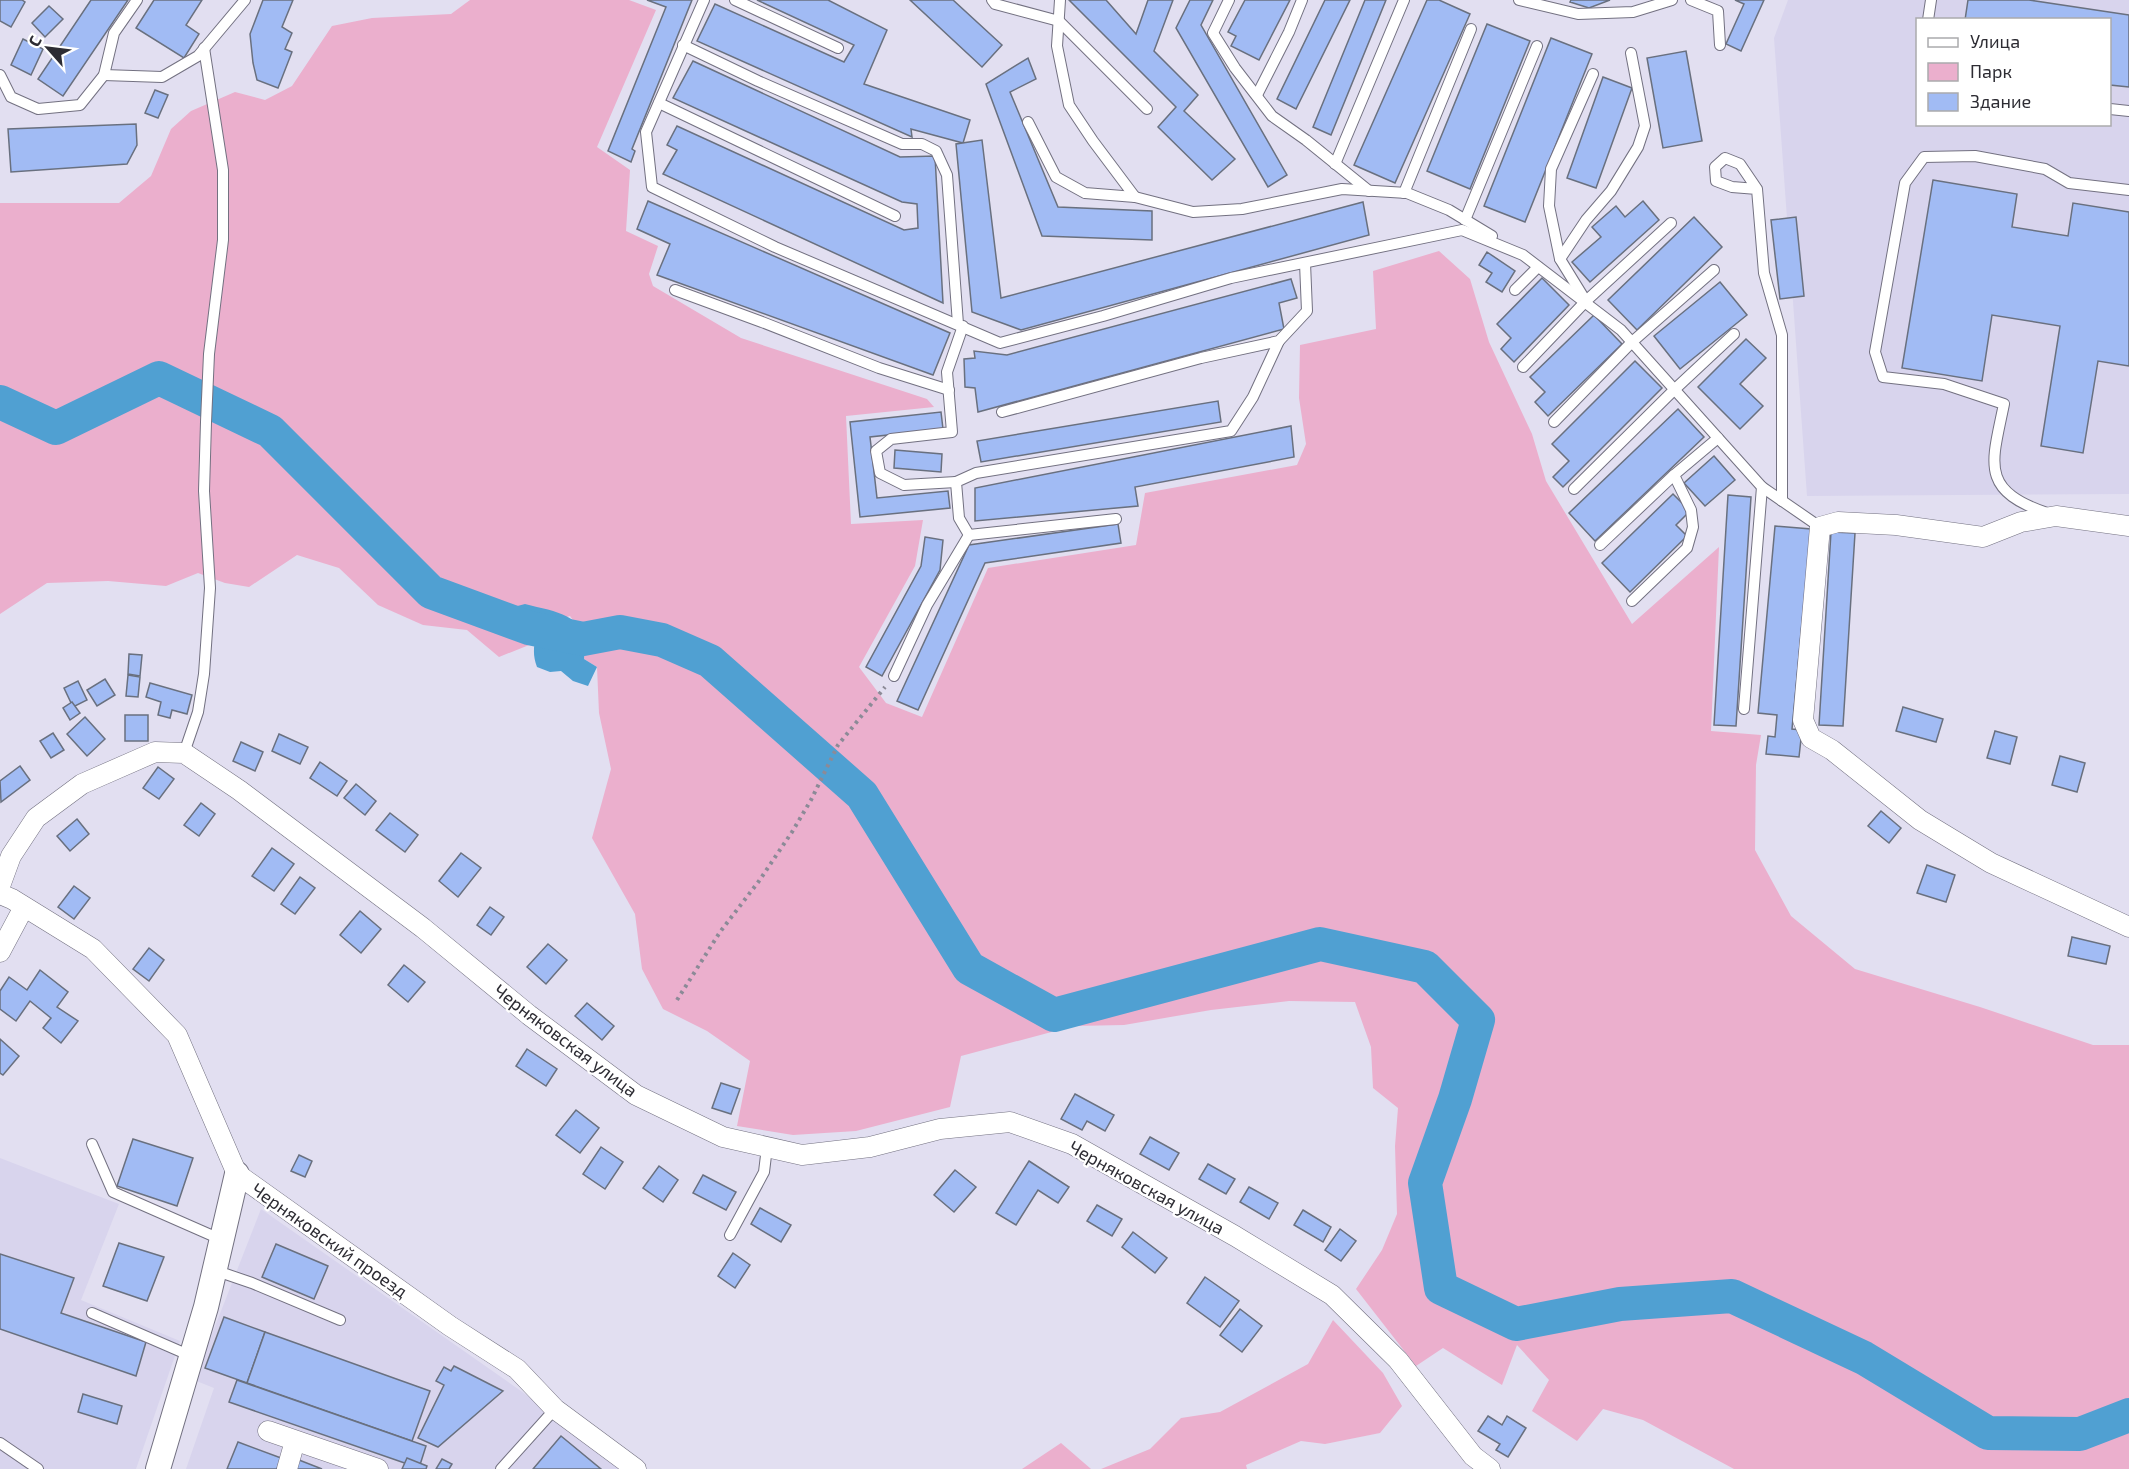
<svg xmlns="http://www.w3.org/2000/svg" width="2129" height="1469" font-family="'Exo 2',sans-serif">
  <rect width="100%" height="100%" fill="#e2dff1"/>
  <g fill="#d8d4ed" fill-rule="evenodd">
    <path d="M1788,0H2129V494L1807,496L1774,38ZM1918,20H2110V124H1918Z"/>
    <path d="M0,1158L119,1204L81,1300L180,1341L136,1469H0Z"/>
    <path d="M261,1209L521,1391L623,1469H186L214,1388L194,1380Z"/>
  </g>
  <g fill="#ebafcd">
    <path d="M470,0H629L656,10L597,147L630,170L626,231L658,246L649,274L653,286L741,338L927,399L934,407L846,416L851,524L923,520L915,566L859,667L886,703L922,717L988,568L1136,545L1145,493L1297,465L1306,444L1299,398L1300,345L1376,329L1373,271L1439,251L1470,279L1489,342L1532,434L1546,481L1632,624L1719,547L1711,731L1761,735L1756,765L1755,850L1791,916L1855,969L1980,1007L2093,1045H2129V1469H1734L1643,1420L1603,1409L1577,1441L1532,1411L1549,1380L1517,1345L1502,1385L1443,1348L1416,1366L1356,1289L1382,1250L1397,1214L1395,1146L1398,1108L1373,1088L1371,1047L1355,1002L1289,1001L1211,1010L1124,1025L1074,1026L961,1056L950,1107L856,1131L793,1135L737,1126L750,1061L707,1031L663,1009L642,969L635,914L592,838L611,769L599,713L597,667L584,659C586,640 581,631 570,616L540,625L534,643L499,657L467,630L423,625L378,605L339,568L297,555L249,587L225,583L198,573L166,586L108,581L47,583L0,614V203H119L151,176L171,129L191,111L235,92L265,100L292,86L332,26L372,18L451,14Z"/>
    <path d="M1333,1320L1383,1373L1402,1406L1380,1433L1325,1444L1301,1441L1246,1465L1247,1469H1101L1150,1449L1181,1418L1220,1412L1308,1364Z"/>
    <path d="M1061,1443L1091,1469H1022Z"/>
  </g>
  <path fill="#50a0d2" d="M525,604C560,613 589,614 584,659L597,667L588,686L573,681L561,671L550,672L537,667C531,651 535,641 539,625L522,626L501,623L498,611Z"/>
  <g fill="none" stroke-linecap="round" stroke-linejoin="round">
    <path stroke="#50a0d2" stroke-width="34" d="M0,402L56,428L159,378L270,431L431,592L529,628L583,639L620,632L662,640L710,661L862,795L969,968L1054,1015L1320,944L1425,967L1478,1020L1455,1099L1425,1183L1441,1288L1516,1324L1620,1304L1732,1296L1864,1358L1988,1433L2080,1434L2129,1415"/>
  </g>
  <g fill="#a1bbf4" stroke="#69707f" stroke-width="1.5">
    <path d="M0,0H22L25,2L11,27L0,21Z"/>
    <path d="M91,0H128L63,96L38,79Z"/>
    <path d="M154,0H202L186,25L199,34L184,58L136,28Z"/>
    <path d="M263,0H293L282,27L292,33L285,49L292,52L278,88L257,80L253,63L250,34Z"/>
    <path d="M647,0H692L632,149L635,151L631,162L608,151L666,7Z"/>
    <path d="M757,0H828L887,30L864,84L970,120L963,143L911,129L912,137L697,41L715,4L844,62L854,45Z"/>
    <path d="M910,0H953L1002,45L982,67Z"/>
    <path d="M1069,0H1106L1136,34L1148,0H1173L1154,51L1198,95L1184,111L1235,159L1212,180L1158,127L1176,107Z"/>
    <path d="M1190,0H1213L1201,25L1287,175L1268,187L1176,28Z"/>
    <path d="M1245,0H1290L1259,60L1231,46L1236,36L1228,32Z"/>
    <path d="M1325,0H1350L1296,109L1277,99Z"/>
    <path d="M1365,0H1386L1331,135L1313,127Z"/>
    <path d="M1427,0H1439L1470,14L1395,183L1354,165Z"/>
    <path d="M1571,0H1610L1589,8L1570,2Z"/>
    <path d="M1735,0H1764L1741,51L1726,44L1744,4Z"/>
    <path d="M1968,0H2029L2129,15V87L2110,85V20H1965Z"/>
    <path d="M49,6L63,19L45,37L32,23Z"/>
    <path d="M1487,24L1530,41L1470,189L1427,171Z"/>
    <path d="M1551,38L1592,54L1525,222L1484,206Z"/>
    <path d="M23,39L43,49L31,75L11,65Z"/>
    <path d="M1686,51L1702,141L1663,148L1647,58Z"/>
    <path d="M1028,58L1036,79L1010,92L1058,207L1152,211V240L1042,236L986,84Z"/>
    <path d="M693,61L900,157L935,156L943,303L663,174L677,150L667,145L677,126L904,230L918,228L917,204L902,202L673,98Z"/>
    <path d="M1603,77L1632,88L1596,188L1567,178Z"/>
    <path d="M155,90L168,95L158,118L145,113Z"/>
    <path d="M136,124L137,145L127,164L11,172L8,129Z"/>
    <path d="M982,140L1001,298L1363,202L1369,235L1021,330L972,312L956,144Z"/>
    <path d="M1933,180L2017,194L2012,227L2068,236L2073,203L2129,212V366L2098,361L2083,453L2041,446L2060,326L1992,315L1982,381L1902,368Z"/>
    <path d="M648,201L950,333L933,375L657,275L670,244L637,229Z"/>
    <path d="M1643,201L1659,220L1590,282L1572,262L1601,237L1592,227L1616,206L1625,217Z"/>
    <path d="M1694,217L1722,247L1637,330L1608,300Z"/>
    <path d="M1796,217L1804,296L1780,299L1771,220Z"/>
    <path d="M1487,252L1515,271L1502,292L1486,282L1492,273L1479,265Z"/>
    <path d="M1542,278L1569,305L1514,362L1501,349L1511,338L1497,324Z"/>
    <path d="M1291,279L1297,298L1279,303L1284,329L978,412L975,388L965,387L964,359L975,358L974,351L1007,355Z"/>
    <path d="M1720,282L1747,315L1680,369L1654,336Z"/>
    <path d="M1594,315L1622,344L1548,416L1535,402L1545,392L1530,377Z"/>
    <path d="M1746,339L1766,358L1740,384L1763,406L1740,429L1698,387Z"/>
    <path d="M1635,361L1662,388L1563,487L1553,477L1569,461L1552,444Z"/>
    <path d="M1218,401L1221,422L981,462L977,441Z"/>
    <path d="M1678,409L1704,437L1595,541L1569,513Z"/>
    <path d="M941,412L943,429L870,437L877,498L948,491L950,508L860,517L850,422Z"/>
    <path d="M1291,426L1294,457L1135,487L1138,506L975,521V488Z"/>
    <path d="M895,450L942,454L941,472L894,468Z"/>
    <path d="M1714,456L1735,480L1705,506L1684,483Z"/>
    <path d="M1673,494L1690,511L1676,525L1687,536L1630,592L1602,563Z"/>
    <path d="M1728,495L1751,497L1736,726L1714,725Z"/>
    <path d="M1118,524L1121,543L985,563L918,710L897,701L969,545Z"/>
    <path d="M1775,526L1811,529L1792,729L1802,730L1799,757L1766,754L1768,736L1775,737L1777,715L1758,713Z"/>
    <path d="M1831,532L1855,533L1843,726L1819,725Z"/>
    <path d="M925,537L943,540L940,570L882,676L866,667L921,566Z"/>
    <path d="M129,654L142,655L140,676L128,674Z"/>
    <path d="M128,675L140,677L138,697L126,696Z"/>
    <path d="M105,679L115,695L97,706L87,690Z"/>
    <path d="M78,681L87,700L73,707L64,688Z"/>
    <path d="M150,683L192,695L187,714L172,710L170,718L158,715L161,702L146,697Z"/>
    <path d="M72,702L80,713L70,720L63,708Z"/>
    <path d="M1903,707L1943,719L1936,742L1896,731Z"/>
    <rect x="125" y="715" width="23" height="26"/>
    <path d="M85,717L105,739L87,756L67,734Z"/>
    <path d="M1995,731L2017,737L2010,764L1987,758Z"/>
    <path d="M53,733L64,750L51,758L40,741Z"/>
    <path d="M279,734L308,747L300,764L272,751Z"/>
    <path d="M241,742L263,752L255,771L233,761Z"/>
    <path d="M2060,756L2085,763L2077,792L2052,785Z"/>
    <path d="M320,762L347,781L337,796L310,778Z"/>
    <path d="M20,766L30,780L1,802L0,781Z"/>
    <path d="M158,767L174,779L159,799L143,788Z"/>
    <path d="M356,784L376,801L365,815L344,798Z"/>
    <path d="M201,803L215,814L199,836L184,825Z"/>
    <path d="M1881,811L1901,828L1889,843L1868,826Z"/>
    <path d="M390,813L418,835L405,852L376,830Z"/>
    <path d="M77,819L89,834L70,851L57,836Z"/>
    <path d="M272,848L294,864L274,891L252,876Z"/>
    <path d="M461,853L481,868L458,897L439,881Z"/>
    <path d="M1927,865L1955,875L1946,902L1917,893Z"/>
    <path d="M300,877L315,888L295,914L281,904Z"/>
    <path d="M74,886L90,898L74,919L58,907Z"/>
    <path d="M490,907L504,917L491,935L477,925Z"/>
    <path d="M360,911L381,929L361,953L340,935Z"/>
    <path d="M2072,937L2110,946L2106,964L2068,956Z"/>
    <path d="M548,944L567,960L546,984L527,967Z"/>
    <path d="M149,948L164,960L149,981L133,969Z"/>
    <path d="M404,965L425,982L408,1002L388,985Z"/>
    <path d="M40,970L68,992L57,1007L78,1021L61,1043L43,1028L51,1018L30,1001L16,1021L0,1009V991L9,977L27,990Z"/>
    <path d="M587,1003L614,1026L602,1040L575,1016Z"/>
    <path d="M0,1039L19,1056L3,1075L0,1073Z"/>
    <path d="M527,1049L557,1069L546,1086L516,1066Z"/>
    <path d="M721,1083L740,1089L731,1114L712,1108Z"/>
    <path d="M1075,1094L1114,1115L1105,1131L1087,1121L1082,1130L1061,1119Z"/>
    <path d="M576,1110L599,1128L580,1153L556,1135Z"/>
    <path d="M1150,1137L1179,1153L1169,1170L1140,1154Z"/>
    <path d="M133,1139L193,1158L177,1206L117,1186Z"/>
    <path d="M601,1147L623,1162L605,1189L583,1174Z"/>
    <path d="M299,1155L312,1161L305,1177L291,1171Z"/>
    <path d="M1029,1161L1069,1187L1058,1203L1038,1190L1016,1225L996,1213Z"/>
    <path d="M1208,1164L1235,1179L1226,1194L1199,1179Z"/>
    <path d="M659,1166L678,1180L663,1202L643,1188Z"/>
    <path d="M955,1170L976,1187L954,1212L934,1195Z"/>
    <path d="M703,1175L736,1192L726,1210L693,1193Z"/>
    <path d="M1249,1187L1278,1203L1269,1219L1240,1202Z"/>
    <path d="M1097,1205L1122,1219L1112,1236L1087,1221Z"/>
    <path d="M760,1208L791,1225L781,1242L751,1224Z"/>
    <path d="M1303,1210L1331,1227L1323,1242L1294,1225Z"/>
    <path d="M1340,1229L1356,1241L1341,1261L1325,1250Z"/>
    <path d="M1133,1232L1167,1258L1155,1273L1122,1247Z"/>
    <path d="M119,1243L164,1257L147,1301L103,1286Z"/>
    <path d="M276,1244L328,1266L314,1299L262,1277Z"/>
    <path d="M733,1253L750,1265L735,1288L718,1276Z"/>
    <path d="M0,1254L74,1278L61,1313L146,1342L136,1376L0,1329Z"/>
    <path d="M1205,1277L1239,1301L1220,1327L1187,1303Z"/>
    <path d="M1240,1309L1262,1326L1242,1352L1220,1335Z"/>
    <path d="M224,1317L265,1332L247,1383L205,1368Z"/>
    <path d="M265,1332L430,1391L412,1441L247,1383Z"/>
    <path d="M454,1366L503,1391L438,1447L418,1438L444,1385L436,1381L444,1367L451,1371Z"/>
    <path d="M237,1380L426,1446L419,1468L229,1402Z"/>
    <path d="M83,1394L122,1406L117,1424L78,1412Z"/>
    <path d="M1488,1416L1502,1425L1507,1416L1526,1428L1508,1457L1496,1450L1500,1444L1478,1431Z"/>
    <path d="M561,1436L601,1469H533Z"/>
    <path d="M238,1442L281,1458L277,1469H227Z"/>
    <path d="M407,1458L427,1466L426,1469H402Z"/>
    <path d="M442,1459L452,1464L449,1469H436Z"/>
    <path d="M299,1460L322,1469H295Z"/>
  </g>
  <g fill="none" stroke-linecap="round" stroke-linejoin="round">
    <defs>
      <g id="service">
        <path d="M704,0L646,132L652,187L775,247L1000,343L1103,316L1231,278L1462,230L1523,255L1621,330L1762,487L1820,527"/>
        <path d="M735,0L838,48"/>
        <path d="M992,0L995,4L1059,21L1147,109"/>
        <path d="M1060,0L1057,46L1069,105L1093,141L1135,197"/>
        <path d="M1229,0L1213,33L1235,68L1272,116L1306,140L1369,191"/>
        <path d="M1519,0L1578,14L1633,12L1672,0"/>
        <path d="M1691,0L1718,11L1720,45"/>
        <path d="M1928,20L1931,0"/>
        <path d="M683,45L758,81L902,144H922L936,151L947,175L958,324"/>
        <path d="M0,75L11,97L38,109L80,105L104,75L114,33L137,0"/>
        <path d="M104,75L162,77L198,56L245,0"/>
        <path d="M1257,95L1289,32L1302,0"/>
        <path d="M659,103L895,216"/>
        <path d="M2110,109L2129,111"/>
        <path d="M1028,122L1056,177L1085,193L1135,197L1193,212L1242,209L1342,189L1407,193L1449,210L1492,236"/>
        <path d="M1335,164L1404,0"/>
        <path d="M1757,189L1732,187L1716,181L1715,167L1725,158L1740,164L1757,189L1764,273L1782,335V501"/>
        <path d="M1404,193L1471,29"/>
        <path d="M1465,220L1537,46"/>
        <path d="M1560,259L1549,206L1551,169L1593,74"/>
        <path d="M675,290L762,322L879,368L949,390"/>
        <path d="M1515,290L1538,267"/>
        <path d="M1584,298L1560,259L1586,220L1611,191L1638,147L1645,126L1631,53"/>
        <path d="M1523,367L1586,301L1671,223"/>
        <path d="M1002,412L1201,358L1279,341L1307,311L1305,263"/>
        <path d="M1554,422L1632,342L1714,270"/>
        <path d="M956,482L904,485L880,473L876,451L891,439L952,432L947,372L963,326"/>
        <path d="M1574,489L1674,390L1734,334"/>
        <path d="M2047,513C1979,490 1992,463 2004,404L1944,384L1883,377L1875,352L1905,183L1924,157L1975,156L2045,169L2069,183L2129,190"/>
        <path d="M1116,519L969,535L959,518L956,482L976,473L1231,431L1253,397L1279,341"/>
        <path d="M1600,545L1674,475"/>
        <path d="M1632,601L1687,548L1693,527L1691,510L1674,475L1718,438"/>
        <path d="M894,676L927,605L969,535"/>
        <path d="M1744,709L1762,487"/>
        <path d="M184,753L198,712L204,674L210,588L204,491L206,422L209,354L223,240V170L204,48"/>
        <path d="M92,1144L113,1192L220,1239"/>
        <path d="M730,1235L764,1172L767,1147"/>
        <path d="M214,1270L252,1283L340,1320"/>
        <path d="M92,1313L191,1356"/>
        <path d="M0,1443L38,1469"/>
        <path d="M501,1469L555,1409"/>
      </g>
      <g id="minor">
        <path d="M2129,526L2056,516L2021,522L1983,537L1896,525L1838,522L1820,527L1803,720L1811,738L1832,750L1920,820L1991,863L2129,927"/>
        <path d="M0,886L11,856L36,818L82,784L155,752L184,753L239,790L423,928L529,1015L636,1095L723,1137L802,1155L870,1147L940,1129L1010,1122L1072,1144L1235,1236L1332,1295L1398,1360L1473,1456L1490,1469"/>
        <path d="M0,894L12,899L93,949L177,1035L237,1174L450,1326L517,1369L555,1409L636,1469"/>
        <path d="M0,952L24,907"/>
        <path d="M268,1431L378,1469"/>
        <path d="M287,1469L295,1441"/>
      </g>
      <path id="tertiary" d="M158,1469L206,1307L237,1174"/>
    </defs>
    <use href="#service" stroke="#737181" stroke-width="12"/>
    <use href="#minor" stroke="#737181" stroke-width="21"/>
    <use href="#tertiary" stroke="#737181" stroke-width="26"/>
    <path stroke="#8c8a97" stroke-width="4" stroke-dasharray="3 4.5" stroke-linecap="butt" d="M677,1000L720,932L759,881L792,832L811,800L838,745L885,687"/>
    <use href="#service" stroke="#fff" stroke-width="10"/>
    <use href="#minor" stroke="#fff" stroke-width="20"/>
    <use href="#tertiary" stroke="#fff" stroke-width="24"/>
  </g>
  <g text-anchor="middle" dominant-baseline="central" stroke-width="4.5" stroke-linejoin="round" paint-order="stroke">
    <g font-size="18" fill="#2d2c33" stroke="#fff">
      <text transform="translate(566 1040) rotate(37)">Черняковская улица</text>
      <text transform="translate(1147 1187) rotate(29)">Черняковская улица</text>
      <text transform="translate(330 1240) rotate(35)">Черняковский проезд</text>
    </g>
  </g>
  <rect x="1916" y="18" width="195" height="108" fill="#ffffff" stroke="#ababad" stroke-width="1.5"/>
  <rect x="1928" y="38" width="30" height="9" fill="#ffffff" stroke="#ababad" stroke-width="1.5"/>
  <text x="1970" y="48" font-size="18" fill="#2d2c33">Улица</text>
  <rect x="1928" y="63" width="30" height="18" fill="#ebafcd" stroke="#ababad" stroke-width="1.5"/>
  <text x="1970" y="78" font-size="18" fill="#2d2c33">Парк</text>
  <rect x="1928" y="93" width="30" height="18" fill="#a1bbf4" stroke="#ababad" stroke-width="1.5"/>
  <text x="1970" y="108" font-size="18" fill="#2d2c33">Здание</text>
  <g transform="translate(48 48) rotate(298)" stroke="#ffffff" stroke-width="4.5" paint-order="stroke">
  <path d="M0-4.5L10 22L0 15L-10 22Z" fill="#2d2c33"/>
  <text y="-9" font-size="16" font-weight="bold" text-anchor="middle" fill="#2d2c33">С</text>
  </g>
</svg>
